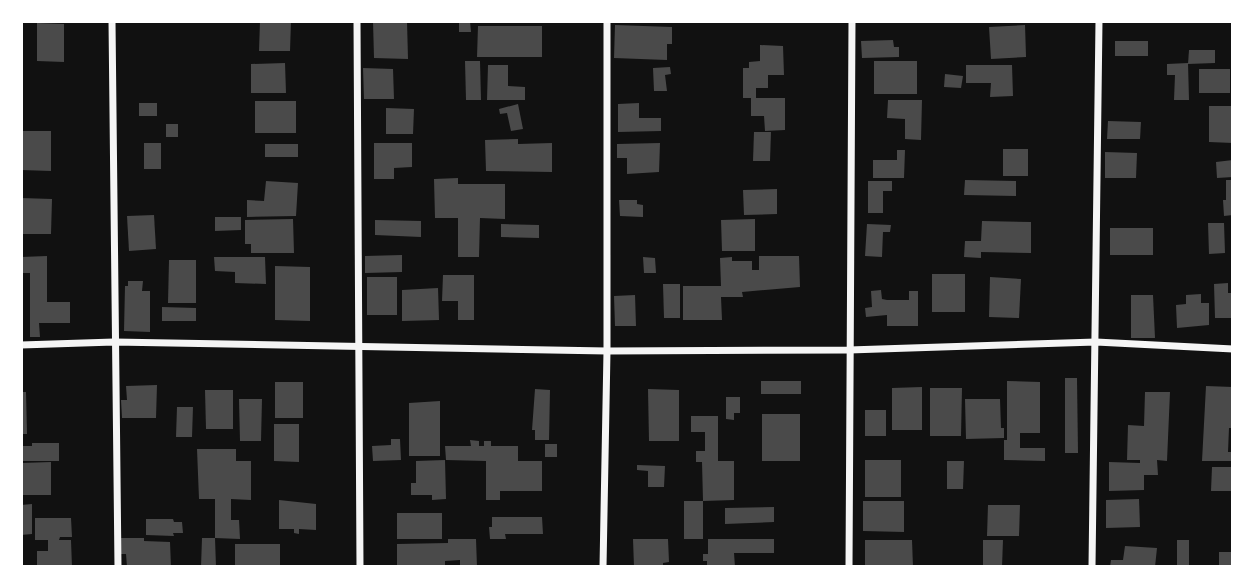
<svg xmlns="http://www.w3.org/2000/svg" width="1254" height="588" font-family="'Varela Round',sans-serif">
  <rect width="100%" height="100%" fill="#111"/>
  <g fill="#4a4a4a">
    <path d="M260,21H291L290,51H259Z"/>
    <path d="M373,21H407L408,59L374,58Z"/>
    <path d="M459,21H470L471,32H459Z"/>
    <path d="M37,23L64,24V62L37,61Z"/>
    <path d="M615,25L672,27V44H667V60L614,58Z"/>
    <path d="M1025,25L1026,57L991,59L989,27Z"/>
    <path d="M478,26H542V57H477Z"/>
    <path d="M893,40L894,47H899V57L862,58L861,41Z"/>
    <rect x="1115" y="41" width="33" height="15"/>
    <path d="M760,45L783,46L784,75H768V88H756V98H785V130L765,131L764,116H751V98H743V68H749V62L760,61Z"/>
    <path d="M1189,50H1215V63L1188,64Z"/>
    <path d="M465,61H480L481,100H466Z"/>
    <rect x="874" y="61" width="43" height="33"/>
    <path d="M285,63L286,93H251V64Z"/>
    <path d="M1188,63L1189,100H1174L1175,75H1167V64Z"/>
    <path d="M488,65H508V86L525,87V100H487Z"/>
    <path d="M966,65H1012L1013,96L990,97L991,83H966Z"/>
    <path d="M670,67L671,74L665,75L667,91H654L653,68Z"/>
    <path d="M363,68L393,69L394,99H364Z"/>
    <rect x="1199" y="69" width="31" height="24"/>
    <path d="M945,74L963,76L961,88L944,87Z"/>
    <path d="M888,100H922L921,140L905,139V119L887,118Z"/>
    <rect x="255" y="101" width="41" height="32"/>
    <rect x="139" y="103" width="18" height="13"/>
    <path d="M639,103V118H661V131L618,132V104Z"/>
    <path d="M518,104L523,129L511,131L507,113L500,114L499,109Z"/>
    <path d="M1209,106H1233V143L1209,142Z"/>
    <path d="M386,108L414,109L413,134H386Z"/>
    <path d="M1108,121L1141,122L1140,139H1107Z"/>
    <rect x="166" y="124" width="12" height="13"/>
    <path d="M21,131H51V171L21,170Z"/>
    <path d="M754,132H771L770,161H753Z"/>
    <path d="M518,139V144L552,143V172L486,171L485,140Z"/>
    <rect x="144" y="143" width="17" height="26"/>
    <path d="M374,143H412V167L394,168V179H374Z"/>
    <path d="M660,143L659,172L627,174V158H617V144Z"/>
    <rect x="265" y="144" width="33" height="13"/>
    <rect x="1003" y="149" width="25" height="27"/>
    <path d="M897,150H905L904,178H873V160H897Z"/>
    <path d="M1105,152L1137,153L1136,178H1105Z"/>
    <path d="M1233,160V177L1217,178L1216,162Z"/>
    <path d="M458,178V184H505V219L480,218L479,257H458V218H435L434,179Z"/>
    <path d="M965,180L1016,181V196L964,195Z"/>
    <path d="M1226,180H1233V215L1224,216L1223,200H1226Z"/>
    <path d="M266,181L298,183L296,216L247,217V200L264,201Z"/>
    <path d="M868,181H892V191H883V213H868Z"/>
    <path d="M777,189V214L744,215L743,190Z"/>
    <path d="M21,198L52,199L51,234H21Z"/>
    <path d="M619,200H637V204L643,205V217L620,216Z"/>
    <path d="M154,215L156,249L129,251L127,216Z"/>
    <path d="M215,217H241V230L215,231Z"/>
    <path d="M293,219L294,253H251V244H245V220Z"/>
    <path d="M755,219V251H722L721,220Z"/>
    <path d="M375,220L421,221V237L375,235Z"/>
    <path d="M982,221L1031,222V253L981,252V258L964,257L965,241H981Z"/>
    <path d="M1208,223H1224L1225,253L1209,254Z"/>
    <path d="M501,224L539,225V238L501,237Z"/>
    <path d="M867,224L891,225L890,232H883L882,257L865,256Z"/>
    <rect x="1110" y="228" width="43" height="27"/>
    <path d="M402,255V272L365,273V256Z"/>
    <path d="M47,256V302H70V323H39L40,337H30V273H21V257Z"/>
    <path d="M759,256H799L800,287L742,292L743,297H721L722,320H683V286H721L720,258L732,257V261H752V270H759Z"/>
    <path d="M214,257H265L266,284L235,283V272L215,271Z"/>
    <path d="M643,257L655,258L656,273H644Z"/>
    <path d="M169,260H196V303H168Z"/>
    <path d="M275,266L310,267V321L275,320Z"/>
    <rect x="932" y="274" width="33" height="38"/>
    <path d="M443,275H474V320H458V301H442Z"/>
    <rect x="367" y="277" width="30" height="38"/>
    <path d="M990,277L1021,279L1019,318L989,317Z"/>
    <path d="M128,281H143L142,291H150V332L124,331L125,286H128Z"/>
    <path d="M1228,283V293H1233V318H1215L1214,284Z"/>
    <path d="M663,284H680V318H664Z"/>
    <path d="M438,288L439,320L402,321V290Z"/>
    <path d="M881,290L882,299L887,300H909V291H918V326H887V315L866,317L865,308L872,307L871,291Z"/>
    <path d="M1201,294V303H1209V325L1177,328L1176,305L1186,304V295Z"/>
    <path d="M635,295L636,326H615L614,296Z"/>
    <path d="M1131,295H1153L1155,338H1131Z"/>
    <path d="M162,307L196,308V321H162Z"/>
    <path d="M1065,378H1077L1078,453H1065Z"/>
    <rect x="761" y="381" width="40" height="13"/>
    <path d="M1007,381L1040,382V433H1020V448H1045V461L1004,460V440H1007Z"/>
    <rect x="275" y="382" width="28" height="36"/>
    <path d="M157,385L156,418H122L121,400H127L126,386Z"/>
    <path d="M1206,386L1233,387V428H1229L1228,452H1233V461H1202Z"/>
    <path d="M922,387V430H892V388Z"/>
    <path d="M930,388H962L961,436H930Z"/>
    <path d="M535,389L550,390L549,440H535V430H532Z"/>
    <path d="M648,389L679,390V441H649Z"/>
    <path d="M205,390H233V429H206Z"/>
    <path d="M21,392H26L27,434H21Z"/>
    <path d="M1145,392H1170L1167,461L1157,460L1158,475H1144V490L1109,491V462L1140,463V460H1127L1128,425L1144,426Z"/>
    <path d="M726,397H740V413H734V420L726,419Z"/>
    <path d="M239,399H262L261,441H240Z"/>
    <path d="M965,399H1000L1001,428H1004V438L966,439Z"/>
    <path d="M440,401V456H409V403Z"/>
    <path d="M177,407H193L192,437H176Z"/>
    <rect x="865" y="410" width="21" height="26"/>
    <rect x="762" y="414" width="38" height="47"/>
    <path d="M691,416H718V461H734V500L703,501L702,462H696V451H705V432H691Z"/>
    <path d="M274,424H299V462L274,461Z"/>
    <path d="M391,439H400L401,460L373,461L372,446L391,445Z"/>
    <path d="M470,440L479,441V446H484V441H491V446H518V461H542V491H500V500H486V461L446,460L445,446H471Z"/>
    <path d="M32,443H59V461H21V446H32Z"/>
    <rect x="545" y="444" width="12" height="13"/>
    <path d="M197,449H236V461H251V500L231,499V520H239L240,539L215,538L216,567H201L202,538H215V499H199Z"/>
    <path d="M445,460L446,499L432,500V495H411V483H416V461Z"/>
    <rect x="865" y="460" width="36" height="37"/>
    <path d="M947,461H964L963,489H947Z"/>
    <path d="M51,462V495H21V463Z"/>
    <path d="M637,465L665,466L664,487H648V471L637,470Z"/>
    <path d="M1212,467H1233V491H1211Z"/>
    <path d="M1139,499L1140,527L1106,528V500Z"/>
    <path d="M279,500L316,504V530L299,529V534L294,533V529H279Z"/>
    <rect x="684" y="501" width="19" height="38"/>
    <path d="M863,501H904V532L863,531Z"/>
    <path d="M32,504V534L21,535V505Z"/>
    <path d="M988,505H1020L1019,536H987Z"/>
    <path d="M774,507V522L725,524V508Z"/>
    <rect x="397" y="513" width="45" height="26"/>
    <path d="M492,517H542L543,534H505L506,539H490L489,527H492Z"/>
    <path d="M35,518H71L72,537H60L59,540H71L72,567H37V551H48V540H35Z"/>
    <path d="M146,519H173L174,522H182L183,533H173L174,536L146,535Z"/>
    <path d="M119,538H144V541L170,542L171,567H127L126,554H119Z"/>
    <path d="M448,539H476L477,567H460V560L445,561V567H397V544L448,543Z"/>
    <path d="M633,539H668L669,562L663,563V567H634Z"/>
    <path d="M708,539H774V553H734L735,567H707V561H703V554H708Z"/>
    <path d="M865,540H912L913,567H865Z"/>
    <path d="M983,540H1003L1002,567H983Z"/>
    <rect x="1177" y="540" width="12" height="27"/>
    <rect x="235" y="544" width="45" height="23"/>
    <path d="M1125,546L1157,548L1155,567H1110L1111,560H1123Z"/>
    <rect x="1219" y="552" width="14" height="15"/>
  </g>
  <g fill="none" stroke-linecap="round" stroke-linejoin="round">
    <g stroke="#f5f5f5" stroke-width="7">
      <path d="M112,21L118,567"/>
      <path d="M357,21L360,567"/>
      <path d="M21,345L114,342L607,351L849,350L1096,342L1233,349"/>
      <path d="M603,567L607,351V21"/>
      <path d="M849,567L852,21"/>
      <path d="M1092,567L1099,21"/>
    </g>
  </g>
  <rect width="1254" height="588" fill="none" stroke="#ffffff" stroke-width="46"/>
</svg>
